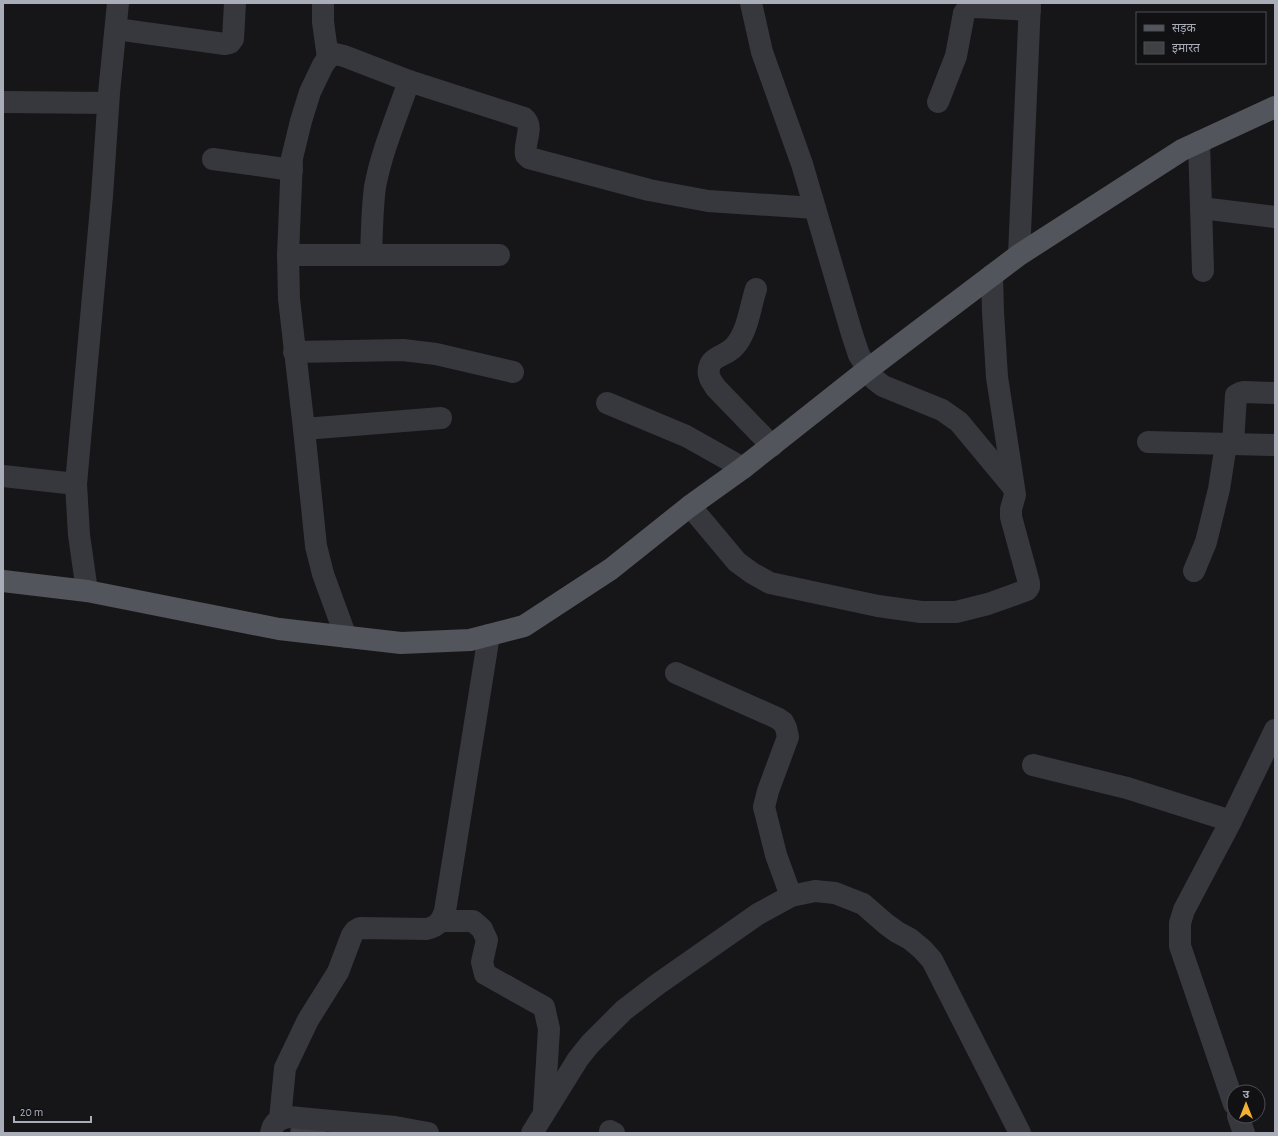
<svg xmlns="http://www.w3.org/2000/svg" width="1278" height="1136" font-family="'Alegreya Sans','Noto Sans Devanagari',sans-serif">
  <rect width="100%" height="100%" fill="#161618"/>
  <path fill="#404145" stroke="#303034" d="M293,1121L327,1130L326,1133H290Z"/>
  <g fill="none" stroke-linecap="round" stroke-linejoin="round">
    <g stroke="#37383d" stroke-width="22">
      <path d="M323,3V22L328,58"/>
      <path d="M751,3L762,52L802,164L852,334L859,355L874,379L883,386L942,410L959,422L1013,487"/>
      <path d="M116,29L225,44L230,43L233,39L235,3"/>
      <path d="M3,102L108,103"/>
      <path d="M938,102L956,56L964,13L968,8L975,7L1030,10"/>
      <path d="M1199,142L1203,271"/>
      <path d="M213,159L292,170"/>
      <path d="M1201,208L1275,217"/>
      <path d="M288,255H499"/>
      <path d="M371,255C372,232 372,209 375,187C382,150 397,116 409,81"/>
      <path d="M1019,255L1030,3"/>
      <path d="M756,289C750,307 748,332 734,347C728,354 713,357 710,365C706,374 711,381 716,388L772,446"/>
      <path d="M294,352L403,350L436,354L513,372"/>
      <path d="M607,403L686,436L743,468"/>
      <path d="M304,429L441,418"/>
      <path d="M1148,442L1275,445"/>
      <path d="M1233,444L1236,395L1240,393L1244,392L1275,393"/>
      <path d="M3,476L76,484"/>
      <path d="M690,506L737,562L752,573L770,583L878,606L921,612H956L988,604L1027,590L1029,587V583L1011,517V509L1015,495L997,377L993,312L992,275"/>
      <path d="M1194,571L1206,542L1219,489L1226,444"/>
      <path d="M87,591L79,535L76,484L102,196L109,93L118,3"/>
      <path d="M346,637L323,574L316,546L304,429L289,299L288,255L292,158L301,121L310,92L323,65L328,58L335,54L344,56L409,81L524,118C535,127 523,143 526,155L529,158L649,190L708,201L815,208"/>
      <path d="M676,673L777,718L783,722L786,728L788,737L768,791L764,807L776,855L791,896"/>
      <path d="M1033,765L1127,788L1231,821"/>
      <path d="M441,921H473L482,929L487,940L482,962L485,974L544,1007L549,1029L544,1110"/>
      <path d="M1234,1104L1180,946V923L1184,910L1231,821L1275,730"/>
      <path d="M1238,1116L1244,1133"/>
      <path d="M280,1119L285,1068L308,1020L338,972L352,935L355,931L360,928L427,929C438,926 441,922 445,911L489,635"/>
      <path d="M610,1131L614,1133"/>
      <path d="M271,1133C273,1122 279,1119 289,1117L395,1127L428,1133"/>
      <path d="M532,1133L578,1059L590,1044L624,1010L658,984L758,914L791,896L815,891L835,893L863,904L886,924L897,932L910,939L922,949L932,960L1020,1133"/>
    </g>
    <path stroke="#53555c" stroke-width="22" d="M3,581L87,591L279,629L401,643L470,640L524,626L611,569L690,506L743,468L867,370L1019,255L1182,150L1275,107"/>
  </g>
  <rect width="1278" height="1136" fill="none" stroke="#a8adb8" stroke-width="8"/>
  <rect x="1136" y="12" width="130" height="52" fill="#111113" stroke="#4d4f55"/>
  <rect x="1144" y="25" width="20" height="6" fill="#53555c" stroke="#4d4f55"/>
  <text x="1172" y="32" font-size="12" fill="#a8adb8">सड़क</text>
  <rect x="1144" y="42" width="20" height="12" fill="#404145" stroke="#4d4f55"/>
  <text x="1172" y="52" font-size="12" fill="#a8adb8">इमारत</text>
  <g transform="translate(1246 1104)"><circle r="19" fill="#111113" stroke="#4d4f55"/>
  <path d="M0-3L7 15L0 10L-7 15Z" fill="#f2b134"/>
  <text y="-6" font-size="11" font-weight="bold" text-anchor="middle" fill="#a8adb8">उ</text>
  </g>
  <path d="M14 1116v6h77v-6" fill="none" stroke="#a8adb8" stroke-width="2"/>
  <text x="20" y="1116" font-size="12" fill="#a8adb8" stroke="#111113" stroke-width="3" paint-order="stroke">20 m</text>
</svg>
